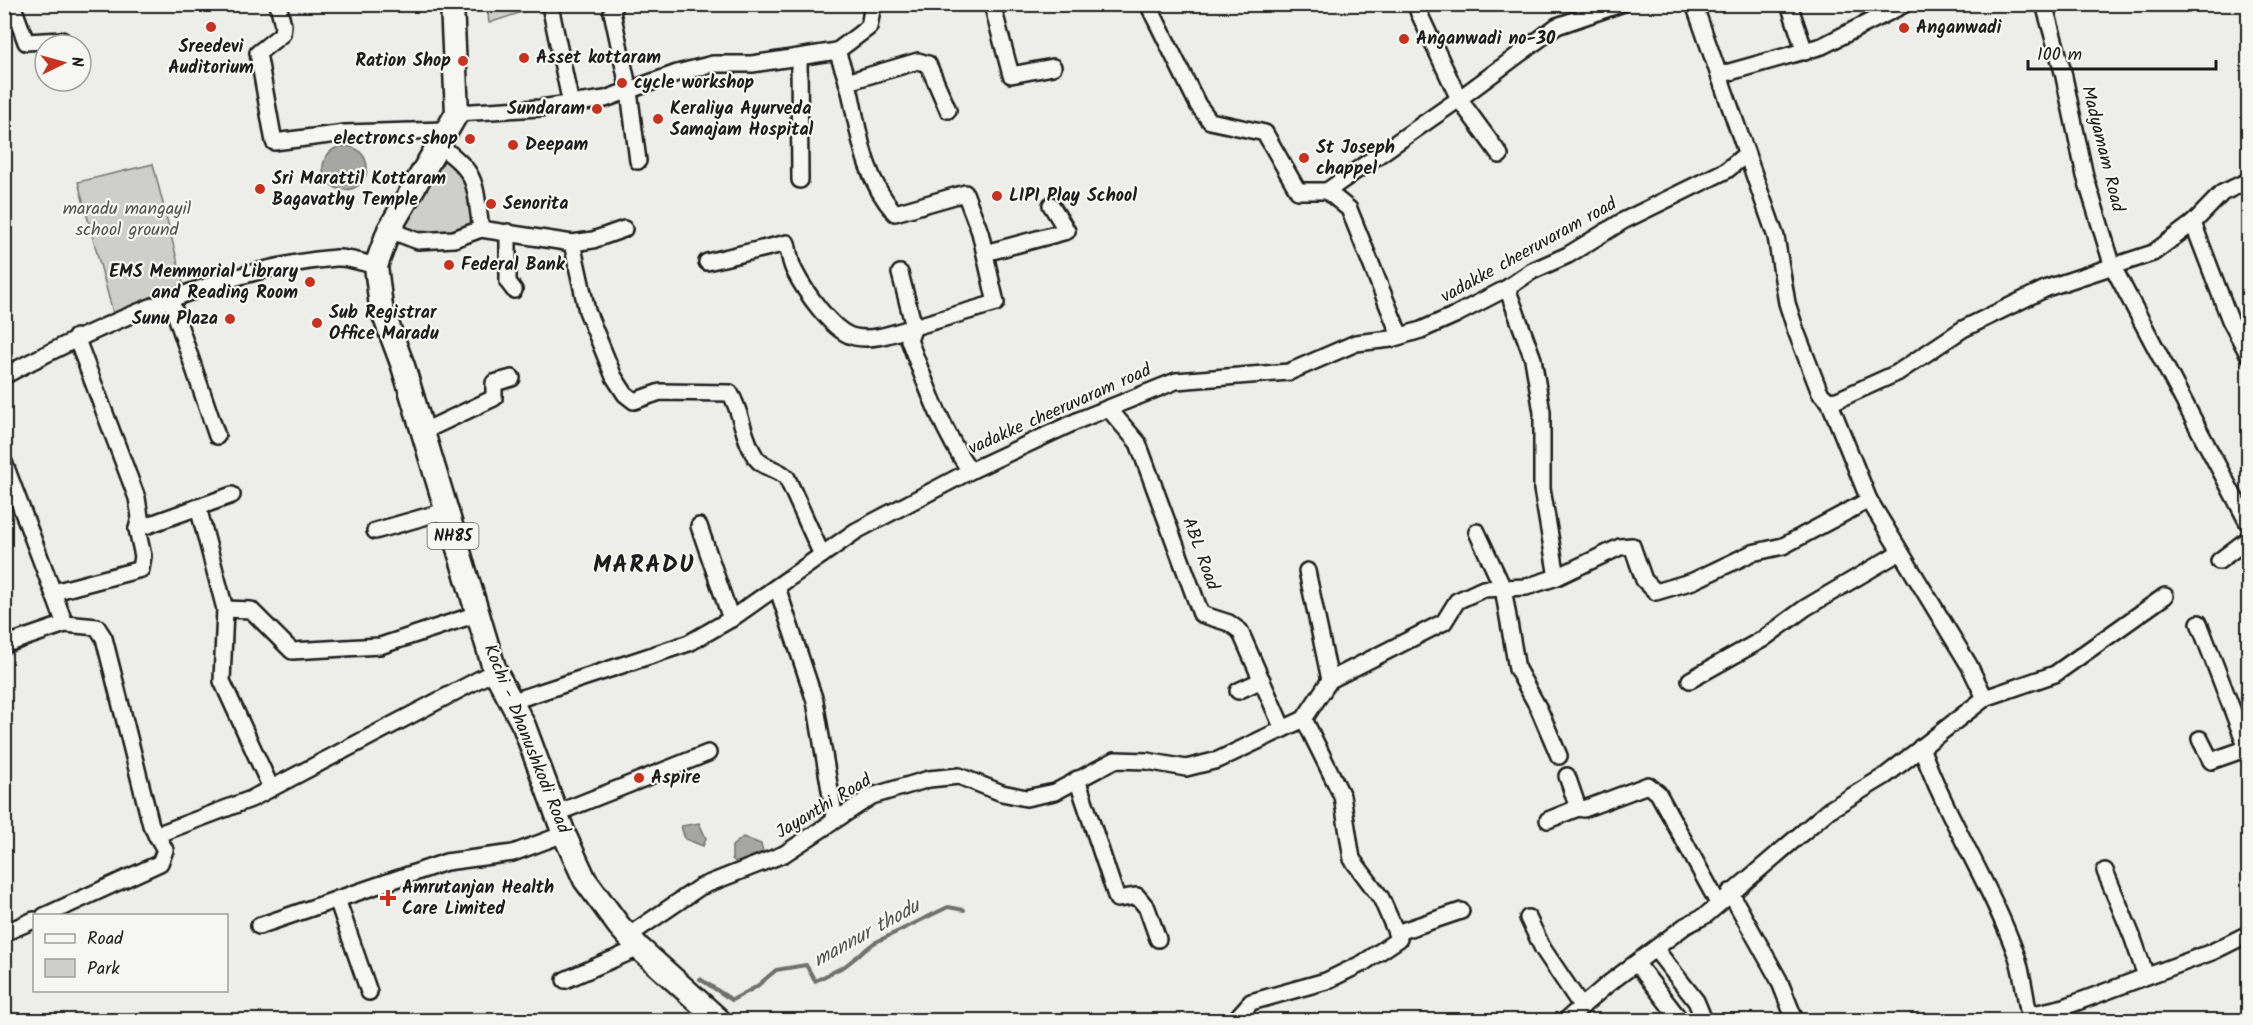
<svg xmlns="http://www.w3.org/2000/svg" width="2253" height="1025" font-family="Kalam,sans-serif">
  <rect width="100%" height="100%" fill="#edede9"/>
  <filter id="ink" filterUnits="userSpaceOnUse"><feTurbulence type="fractalNoise" baseFrequency=".0167" numOctaves="2"/><feDisplacementMap in="SourceGraphic" scale="12" xChannelSelector="R" yChannelSelector="G"/><feConvolveMatrix kernelMatrix="1 2 1 2 8 2 1 2 1" color-interpolation-filters="sRGB"/></filter>
  <g filter="url(#ink)">
    <g fill="#cececb" stroke="#757574" stroke-width="1.5">
      <path d="M487,5H533L534,8L489,23Z"/>
      <path d="M450,157L462,168L478,216C453,247 436,239 402,228L442,158Z"/>
      <path d="M153,164L184,287L113,313L78,182Z"/>
    </g>
    <g fill="#a6a6a3" stroke="#6f6f6d" stroke-width="1.5">
      <circle cx="345" cy="168" r="22"/>
      <path d="M699,823L706,838L703,846L685,839L681,826Z"/>
      <path d="M743,837L761,844L764,855L742,867L732,859V846Z"/>
    </g>
    <g fill="none" stroke-linecap="round" stroke-linejoin="round">
      <path stroke="#6f6f6d" stroke-width="4" d="M700,979L732,1000L756,987L776,970L806,965L815,981L845,966L874,943L948,907L964,910"/>
      <defs>
        <g id="minor">
          <path d="M12,4L26,42L62,40"/>
          <path d="M278,4L283,25L282,34L258,53L274,142L345,133L445,130"/>
          <path d="M616,4L612,12L629,91L638,161"/>
          <path d="M992,4L1011,75L1053,67"/>
          <path d="M1148,4L1198,105L1210,121L1265,133L1298,191H1327L1349,209L1400,336"/>
          <path d="M1694,4L1776,237L1787,303L1796,331L1820,393L1829,401L1837,400L1897,373L1963,329L2047,288L2153,253L2193,223L2222,193L2248,181"/>
          <path d="M1789,4L1805,52"/>
          <path d="M2044,4L2063,72L2085,176L2113,267L2248,523"/>
          <path d="M550,6L571,104"/>
          <path d="M1418,11L1459,99L1500,155"/>
          <path d="M837,51L869,27L873,4"/>
          <path d="M799,58L800,180"/>
          <path d="M1719,75L1822,46L1905,4"/>
          <path d="M847,82L918,61L928,64L948,110"/>
          <path d="M457,113L540,108L605,99L677,73L713,64H752L837,51C842,66 848,81 851,96C860,139 865,179 895,213L965,193L980,232L996,303L914,327L909,340C926,385 943,432 970,471L1079,420L1176,381L1289,372L1356,343L1391,339L1421,330L1455,315L1507,288L1532,271L1568,255L1623,221L1727,170L1746,154"/>
          <path d="M437,144C479,173 474,182 481,229"/>
          <path d="M1327,191L1459,99L1557,26L1621,4"/>
          <path d="M2193,223L2230,320L2248,354"/>
          <path d="M389,230L418,241L454,239L481,229L572,243L587,311L614,377L625,394L634,401L660,392L730,393C742,412 742,437 756,458C764,469 779,468 787,478L822,555"/>
          <path d="M508,232V282L514,290"/>
          <path d="M572,243L593,240L624,229"/>
          <path d="M985,253L1067,231L1051,205"/>
          <path d="M707,262L787,243C789,252 790,262 794,270C804,290 833,333 855,337C875,341 896,332 914,327L900,273"/>
          <path d="M1507,288L1533,359L1542,412V489L1557,577"/>
          <path d="M171,301L217,436"/>
          <path d="M76,337L137,498L140,517L137,529"/>
          <path d="M4,376C97,326 230,266 336,258C348,257 364,263 376,266"/>
          <path d="M1108,408L1138,443L1201,614L1229,623L1240,631L1283,729"/>
          <path d="M422,432L494,398V383L512,378"/>
          <path d="M4,462L65,624L4,645"/>
          <path d="M198,507L225,609L222,681L271,788"/>
          <path d="M699,526L731,619"/>
          <path d="M375,531L445,511"/>
          <path d="M1477,532L1503,588L1517,669L1539,709L1559,756"/>
          <path d="M2219,561L2248,539"/>
          <path d="M1307,571L1330,680"/>
          <path d="M777,587L815,701L835,820"/>
          <path d="M54,592L141,569L143,556L137,529L232,495"/>
          <path d="M225,609L251,610L292,651L380,646L477,614"/>
          <path d="M2199,623L2248,751"/>
          <path d="M1690,680L1763,639L1805,608L1900,552"/>
          <path d="M1238,691L1262,680"/>
          <path d="M1985,698L2055,674L2165,596"/>
          <path d="M510,702L689,643L731,619L856,531L970,471"/>
          <path d="M2200,739L2211,761L2248,748"/>
          <path d="M1921,747C1947,819 1991,884 2017,957C2023,975 2025,996 2029,1015L2064,1007L2212,952L2248,934"/>
          <path d="M1567,776L1578,808L1584,809L1648,785L1658,793L1718,903"/>
          <path d="M1077,779L1117,899L1137,896L1147,908L1158,939"/>
          <path d="M557,813L708,753"/>
          <path d="M1548,820L1578,808"/>
          <path d="M156,835L251,799L495,671"/>
          <path d="M2105,871L2132,936L2146,976"/>
          <path d="M1730,892L1779,980L1795,1020"/>
          <path d="M337,899L369,992"/>
          <path d="M44,916L160,863L165,850L151,825L104,638L97,627L65,624"/>
          <path d="M1528,918L1543,949L1582,1007"/>
          <path d="M259,926L446,862L513,853L564,834"/>
          <path d="M4,933L34,920"/>
          <path d="M1396,933L1461,911"/>
          <path d="M628,936L700,887L784,854L872,796L929,779L959,776L1002,793L1026,798L1055,792L1115,760L1147,761L1186,768L1218,760L1304,719L1330,680L1444,622L1457,601L1483,589L1526,587L1557,577L1620,547L1632,546L1644,580L1656,592L1693,581L1752,553L1783,546L1869,500"/>
          <path d="M1656,950L1696,1001L1704,1020"/>
          <path d="M1637,964L1678,1017"/>
          <path d="M565,980L639,948"/>
          <path d="M1235,1020L1251,1002L1326,981L1363,963L1399,939L1381,898L1352,859L1342,796L1304,719"/>
          <path d="M1566,1020L1608,984L1685,926L1706,915L1829,810L1885,776L1985,698L1969,665L1869,500L1829,401"/>
        </g>
        <path id="highway" d="M452,4L457,113L389,230L376,266L381,307L403,366L495,671L524,726L564,834L585,880L619,926L639,948L719,1020"/>
      </defs>
      <use href="#minor" stroke="#1c1c1c" stroke-width="20"/>
      <use href="#highway" stroke="#1c1c1c" stroke-width="27"/>
      <use href="#minor" stroke="#f6f6f2" stroke-width="15"/>
      <use href="#highway" stroke="#f6f6f2" stroke-width="22"/>
    </g>
  </g>
  <g fill="#c8321e" stroke="#f6f6f2" stroke-width="2">
    <circle cx="211" cy="27" r="6"/>
    <circle cx="1904" cy="28" r="6"/>
    <circle cx="1404" cy="39" r="6"/>
    <circle cx="524" cy="58" r="6"/>
    <circle cx="463" cy="61" r="6"/>
    <circle cx="622" cy="83" r="6"/>
    <circle cx="597" cy="109" r="6"/>
    <circle cx="658" cy="119" r="6"/>
    <circle cx="470" cy="139" r="6"/>
    <circle cx="513" cy="145" r="6"/>
    <circle cx="1304" cy="158" r="6"/>
    <circle cx="260" cy="189" r="6"/>
    <circle cx="997" cy="196" r="6"/>
    <circle cx="491" cy="204" r="6"/>
    <circle cx="449" cy="265" r="6"/>
    <circle cx="310" cy="282" r="6"/>
    <circle cx="230" cy="319" r="6"/>
    <circle cx="317" cy="323" r="6"/>
    <circle cx="639" cy="778" r="6"/>
    <path d="M385 889h6v6h6v6h-6v6h-6v-6h-6v-6h6z"/>
  </g>
  <g text-anchor="middle" dominant-baseline="central" stroke-width="4.5" stroke-linejoin="round" paint-order="stroke">
    <rect fill="#f6f6f2" stroke="#5d5d5c" stroke-width="1.5" x="427.5" y="523" width="51" height="26" rx="4.5"/>
    <g font-size="16" font-weight="bold" fill="#1c1c1c">
      <text x="453" y="536">NH85</text>
    </g>
    <g font-size="18" font-weight="bold" fill="#1c1c1c" stroke="#f6f6f2" text-anchor="start">
      <text x="1916" y="28">Anganwadi</text>
      <text x="1416" y="39">Anganwadi no-30</text>
      <text x="211" y="47" text-anchor="middle">Sreedevi<tspan x="211" dy="21">Auditorium</tspan></text>
      <text x="536" y="58">Asset kottaram</text>
      <text x="451" y="61" text-anchor="end">Ration Shop</text>
      <text x="634" y="83">cycle workshop</text>
      <text x="585" y="109" text-anchor="end">Sundaram</text>
      <text x="670" y="109">Keraliya Ayurveda<tspan x="670" dy="21">Samajam Hospital</tspan></text>
      <text x="458" y="139" text-anchor="end">electroncs shop</text>
      <text x="525" y="145">Deepam</text>
      <text x="1316" y="148">St Joseph<tspan x="1316" dy="21">chappel</tspan></text>
      <text x="272" y="179">Sri Marattil Kottaram<tspan x="272" dy="21">Bagavathy Temple</tspan></text>
      <text x="1009" y="196">LIPI Play School</text>
      <text x="503" y="204">Senorita</text>
      <text x="461" y="265">Federal Bank</text>
      <text x="298" y="272" text-anchor="end">EMS Memmorial Library<tspan x="298" dy="21">and Reading Room</tspan></text>
      <text x="329" y="313">Sub Registrar<tspan x="329" dy="21">Office Maradu</tspan></text>
      <text x="218" y="319" text-anchor="end">Sunu Plaza</text>
      <text x="651" y="778">Aspire</text>
      <text x="402" y="888">Amrutanjan Health<tspan x="402" dy="21">Care Limited</tspan></text>
    </g>
    <g font-size="18" fill="#1c1c1c" stroke="#f6f6f2">
      <text transform="translate(2102 149) rotate(76)">Madyamam Road</text>
      <text transform="translate(1529 251) rotate(-29)">vadakke cheeruvaram road</text>
      <text transform="translate(1060 410) rotate(-24)">vadakke cheeruvaram road</text>
      <text transform="translate(1200 554) rotate(70)">ABL Road</text>
      <text transform="translate(526 739) rotate(68)">Kochi - Dhanushkodi Road</text>
      <text transform="translate(824 807) rotate(-31)">Jayanthi Road</text>
    </g>
    <g font-size="18" fill="#515151" stroke="#f6f6f2">
      <text x="127" y="209">maradu mangayil<tspan x="127" dy="21">school ground</tspan></text>
    </g>
    <g font-size="20" font-style="italic" fill="#535352" stroke="#f6f6f2">
      <text transform="translate(867 934) rotate(-29)">mannur thodu</text>
    </g>
    <g font-size="24" font-weight="bold" letter-spacing="1.5" fill="#1c1c1c" stroke="#f6f6f2">
      <text x="644" y="565">MARADU</text>
    </g>
  </g>
  <rect width="2253" height="1025" fill="none" stroke="#f6f6f2" stroke-width="24"/>
  <rect x="12" y="12" width="2229" height="1001" fill="none" stroke="#1c1c1c" stroke-width="2" filter="url(#ink)"/>
  <rect x="33" y="914" width="195" height="78" fill="#f6f6f2" stroke="#9f9f9c" stroke-width="1.5"/>
  <rect x="45" y="934" width="30" height="9" fill="#f6f6f2" stroke="#9f9f9c" stroke-width="1.5"/>
  <text x="87" y="944" font-size="18" fill="#1c1c1c">Road</text>
  <rect x="45" y="959" width="30" height="18" fill="#cececb" stroke="#9f9f9c" stroke-width="1.5"/>
  <text x="87" y="974" font-size="18" fill="#1c1c1c">Park</text>
  <g transform="translate(63 63) rotate(85)"><circle r="28" fill="#f6f6f2" stroke="#9f9f9c" stroke-width="1.5"/>
  <path d="M0-4.5L10 22L0 15L-10 22Z" fill="#c8321e"/>
  <text y="-9" font-size="16" font-weight="bold" text-anchor="middle" fill="#1c1c1c">N</text>
  </g>
  <path d="M2028 60v9h188v-9" fill="none" stroke="#1c1c1c" stroke-width="3"/>
  <text x="2037" y="60" font-size="18" fill="#1c1c1c" stroke="#f6f6f2" stroke-width="4.5" paint-order="stroke">100 m</text>
</svg>
